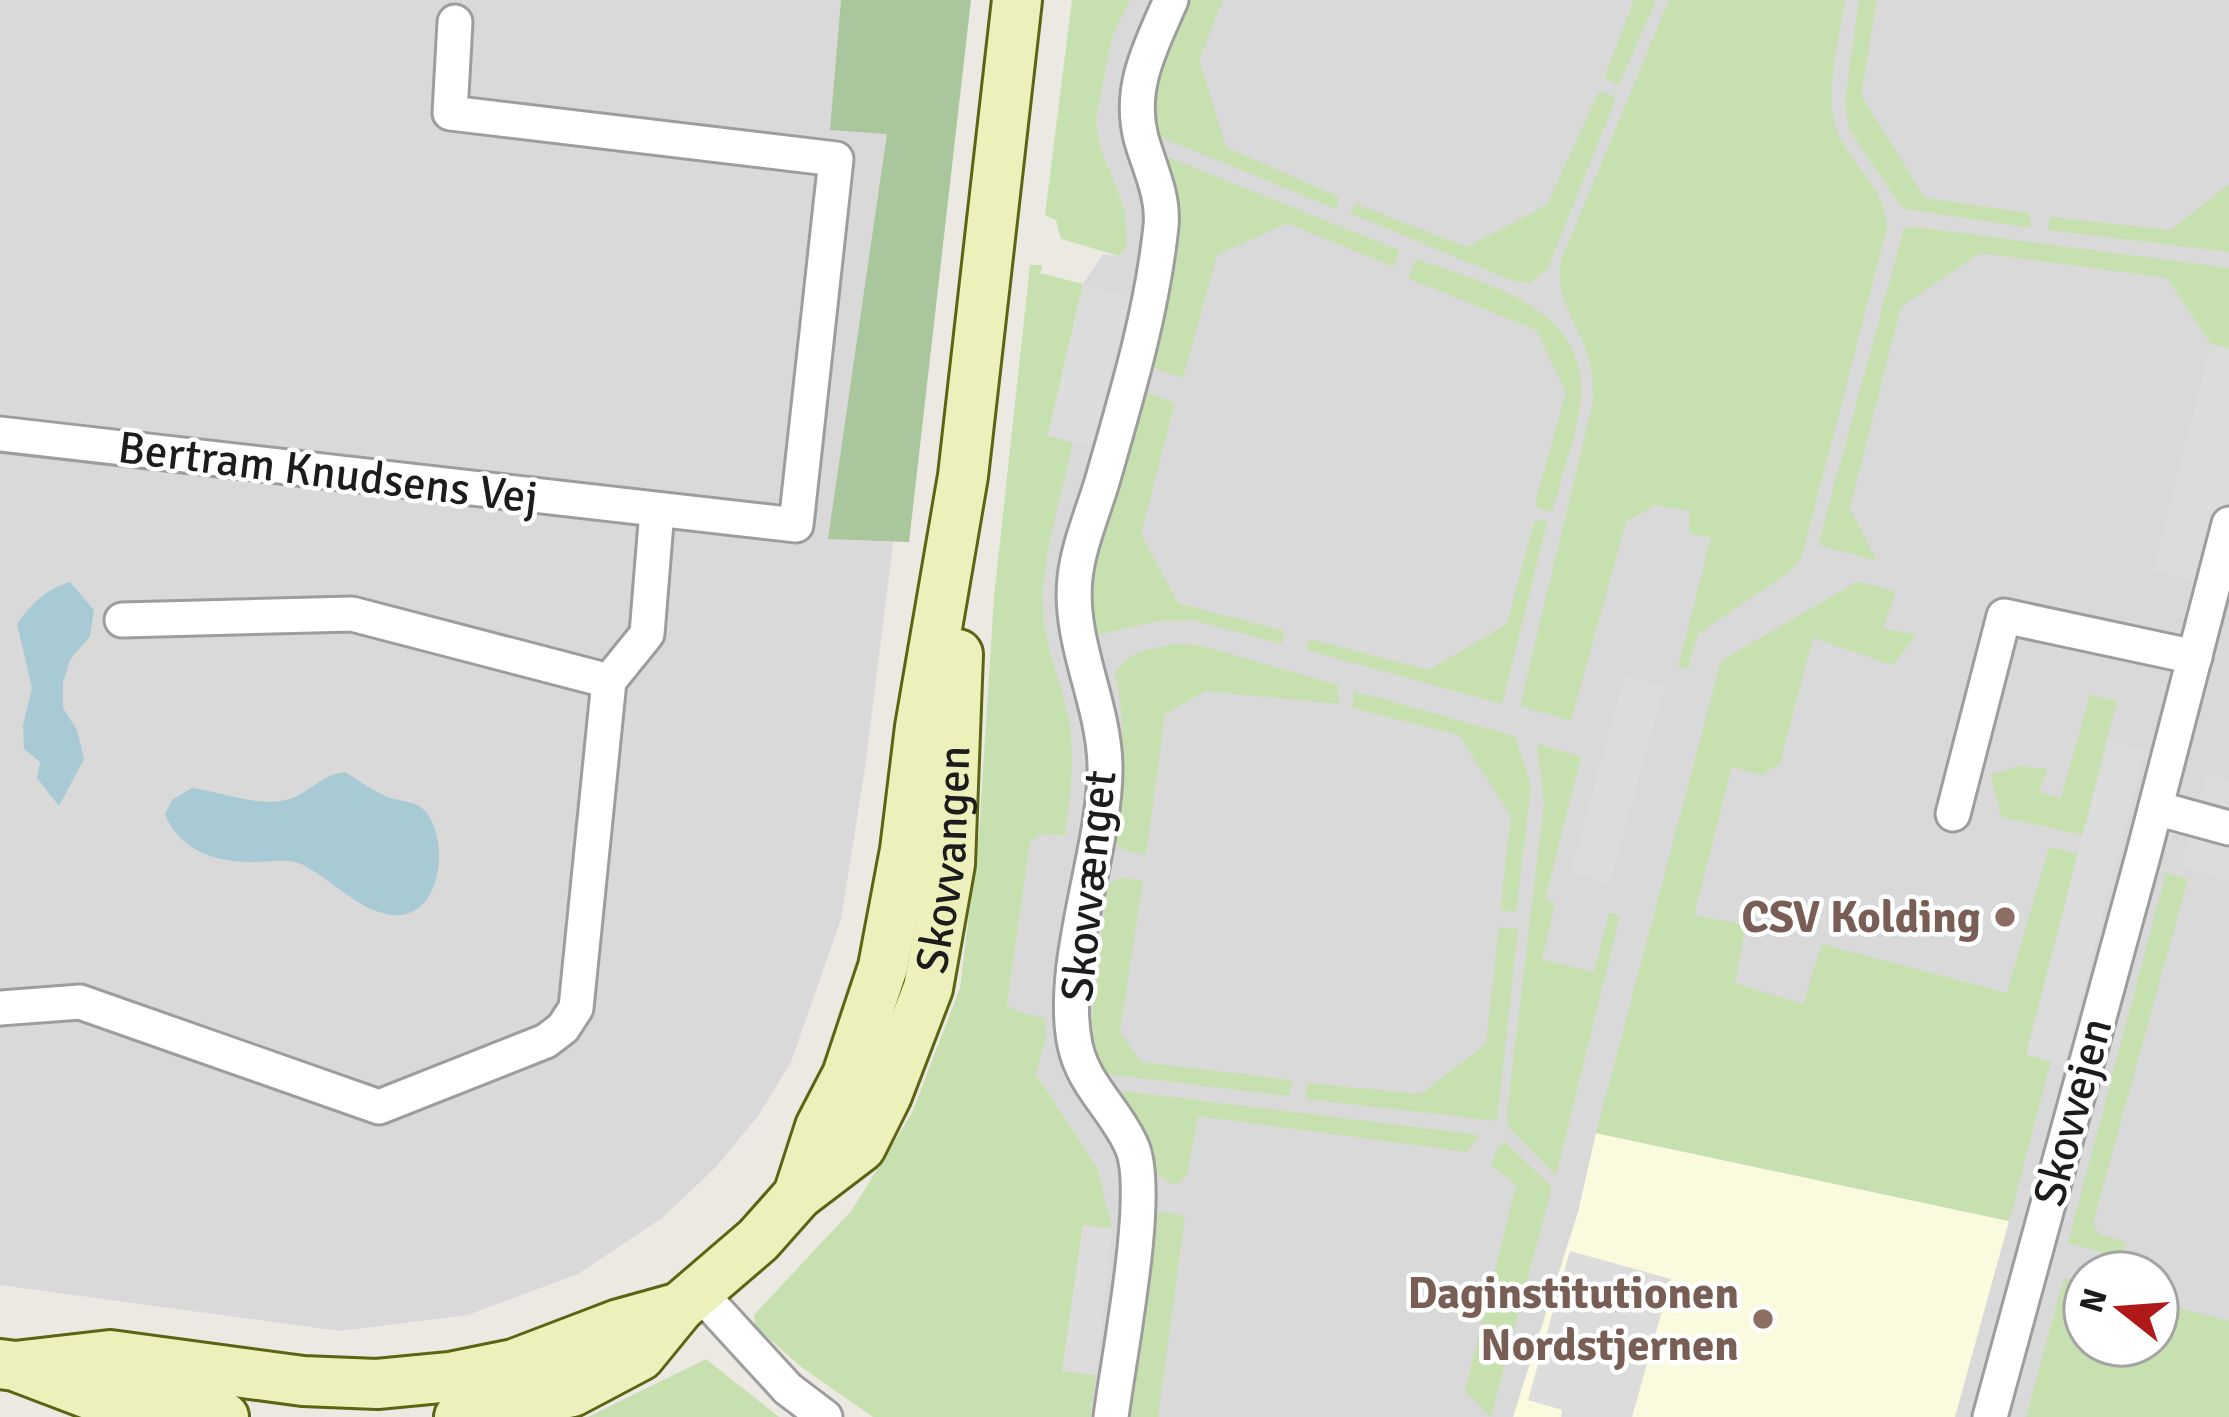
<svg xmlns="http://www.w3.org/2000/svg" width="2229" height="1417" font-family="Signika,sans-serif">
  <rect width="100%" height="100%" fill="#ece9e3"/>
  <g fill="#dad9d9" fill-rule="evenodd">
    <path d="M0,0H961L865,768L841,919L791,1062L758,1116L717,1166L662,1218L578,1274L468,1315L340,1331L0,1285Z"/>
    <path d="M1130,0H2229V1417H1071L1083,1225L1111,1228L1098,1169L1036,1074L1046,1039L1007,1005L1030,843L1036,836L1045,834L1064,836L1068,717L1052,666L1042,607L1048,436L1083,284L1103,254L1119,256L1124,207L1100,146L1096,121L1112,37ZM2085,1273H2157V1345H2085Z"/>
  </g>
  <path fill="#fafade" d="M1596,1133L2009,1221L1955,1417H1513L1578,1212Z"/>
  <g fill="#c7e0af">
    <path d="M1072,0H1130L1112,37L1096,121L1100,146L1124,207L1127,245L1119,256L1061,239L1056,220L1045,215Z"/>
    <path d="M1190,0H1223L1199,60L1226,147L1339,197L1336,209L1151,133L1156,82Z"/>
    <path d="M1634,0H1656L1619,85L1604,78Z"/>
    <path d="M1669,0H1845C1840,37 1826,84 1834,121C1843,161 1888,186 1887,228L1802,556L1791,571L1698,634L1688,669L1678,667L1711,538L1689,533L1690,511L1655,505L1626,522L1571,721L1520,706L1593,402C1593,382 1592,363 1584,345C1571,312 1558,301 1560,263Z"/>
    <path d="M1859,0H1877L1861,95L1925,198L2029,213L2031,228L1905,209L1900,205L1849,129L1845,102Z"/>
    <path d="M1599,91L1616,98L1548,268L1531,283L1513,281L1350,213L1356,204L1467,247L1547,205Z"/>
    <path d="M1155,152L1399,250L1394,267L1287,223L1217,255L1183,378L1153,367C1156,322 1178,280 1179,235C1180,206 1165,178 1155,152Z"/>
    <path d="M2229,184V252L2048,230L2050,217L2171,230Z"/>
    <path d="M1917,227L2229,268V349L2211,344L2167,278L1980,253L1901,307L1850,508L1877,561L1818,545L1904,228Z"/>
    <path d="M1416,259C1482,283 1585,304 1581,395C1579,430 1561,477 1552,512L1537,508L1536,500L1566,392L1536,330L1408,278Z"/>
    <path d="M1030,265H1043L1040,273L1083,284L1048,435L1073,443C1063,490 1040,562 1043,608C1045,646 1060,679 1068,716C1076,756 1070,796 1065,836C1051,835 1040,831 1030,843L1007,1005L1016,1011L1045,1018L1046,1039L1036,1074L1098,1169L1112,1229L1083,1226L1063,1370L1096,1375L1090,1417H873L800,1366L755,1326L754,1315L852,1210L912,1113L960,988L979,833L994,597Z"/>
    <path d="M1149,393L1175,403L1141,534L1178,603L1284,631L1282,644L1192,620L1158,621L1096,635L1089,590L1140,403Z"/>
    <path d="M1548,519L1502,704L1306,650L1310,639L1429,670L1507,624L1534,522Z"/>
    <path d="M1858,581L1896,592L1883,628L1916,635L1893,665L1813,638L1780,763L1762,775L1732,767L1694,915L1746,925L1735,983L1803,1004L1822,944L2007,993L2049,847L2078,854L2026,1054L2051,1061L2009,1221L1596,1133L1721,661Z"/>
    <path d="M1172,644L1199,645L1338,685L1339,704L1206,691L1165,714L1146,855L1122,849L1114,842C1119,786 1129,729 1115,674C1126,652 1149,650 1172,644Z"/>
    <path d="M1354,691L1515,736L1531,786L1516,912L1500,910L1511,816L1459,735L1352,708Z"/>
    <path d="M2090,695L2117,701L2083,835L2001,817L1991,775L2018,766L2047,769L2039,792L2061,798Z"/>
    <path d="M1537,744L1581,757L1545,899L1555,904L1542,960L1594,972L1609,913L1620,916L1556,1176L1509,1127L1507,1114L1544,803Z"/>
    <path d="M2166,873L2188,879L2093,1223L2099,1234L2126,1242L2122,1258L2068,1243Z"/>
    <path d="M1121,877L1143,881L1120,1032L1141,1062L1292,1080L1289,1096L1099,1073L1089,1042L1107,885Z"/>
    <path d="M1499,927L1518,929L1497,1121L1306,1099L1307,1083L1421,1094L1486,1044Z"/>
    <path d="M1124,1091L1480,1135L1467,1152L1198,1116L1187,1175L1176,1185C1143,1175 1132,1127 1118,1097Z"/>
    <path d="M1505,1142L1552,1187L1491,1417L1465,1391L1516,1185L1491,1165L1498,1147Z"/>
    <path d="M1167,1212L1185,1216L1158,1417H1122L1148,1214Z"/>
    <path d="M2064,1278L2085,1284V1345H2157V1302L2229,1321V1417H2026Z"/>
    <path d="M706,1359L779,1417H588Z"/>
  </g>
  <path fill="#a9c69d" d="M841,0H971L909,542L828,539L887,134L830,130Z"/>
  <g fill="#dcdcdc">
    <path d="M1083,284L1131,298L1092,447L1048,436Z"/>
    <path d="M2211,344L2229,349V535L2215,588L2153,570Z"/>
    <path d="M1625,675L1664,687L1609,885L1571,871Z"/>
    <path d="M2107,741L2145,751L2064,1064L2026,1055Z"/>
    <path d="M2207,773L2229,779V881L2181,867Z"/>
    <path d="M1083,1225L1112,1229L1096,1375L1062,1371Z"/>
    <path d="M1570,1251L1671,1279L1632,1417H1561L1562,1410L1528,1400Z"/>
  </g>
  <g fill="#a8cad4">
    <path d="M70,582L94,610L90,636L70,660L63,683V708L77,730L84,759L59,806L37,778L40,762L24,749L23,725L32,688L17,624C31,604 46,589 70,582Z"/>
    <path d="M345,772C360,781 378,795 394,799C406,802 418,802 427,813C450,844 441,920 392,915C358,911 332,879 303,865C288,858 273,862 257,862C218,863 180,852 165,814L172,800L192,788C223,792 255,807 286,800C310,794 319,775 345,772Z"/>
  </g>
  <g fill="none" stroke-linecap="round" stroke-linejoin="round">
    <defs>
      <g id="street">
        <path d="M0,434L796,525L836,159L450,113L455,22"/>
        <path d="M122,620L352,614L609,681"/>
        <path d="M2156,808L2229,828"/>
        <path d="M1953,814L2004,616L2195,657"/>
        <path d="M0,1008L80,1002L379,1107L546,1041L563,1028L576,1008L609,681L647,634L657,510"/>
        <path d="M700,1293L788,1389L825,1417"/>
        <path d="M1111,1417C1118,1360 1152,1193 1132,1147C1117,1111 1083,1085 1075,1045C1058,964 1106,849 1105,766C1104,703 1068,641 1075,578C1078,547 1093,512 1102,482C1126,398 1152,313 1161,226C1164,195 1149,167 1141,138C1128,87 1151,46 1171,0"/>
        <path d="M1990,1417L2143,856L2229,524"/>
      </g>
      <g id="secondary">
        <path d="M798,1195L820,1127L847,1075L883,967L905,850L920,727L963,476L1017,0"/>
        <path d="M0,1364L15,1366L110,1355L303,1381L377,1384L450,1377L514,1364L619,1324L680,1307"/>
        <path d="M20,1368L99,1398L224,1417"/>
        <path id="s1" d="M459,1417L572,1392L640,1356L680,1307L758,1240L798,1195L861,1147L887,1095L928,988L950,864L958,654"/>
      </g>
    </defs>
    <use href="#street" stroke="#9d9d9d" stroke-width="39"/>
    <use href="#secondary" stroke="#5b6412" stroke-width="54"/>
    <use href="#street" stroke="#fff" stroke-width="33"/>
    <use href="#secondary" stroke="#eef0bc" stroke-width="48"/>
  </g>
  <g fill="#8d6e63" stroke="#fff" stroke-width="4.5">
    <circle cx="2005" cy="917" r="12"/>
    <circle cx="1763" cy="1319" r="12"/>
  </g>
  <g text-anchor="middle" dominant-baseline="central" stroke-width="9" stroke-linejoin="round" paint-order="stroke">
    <g font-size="45" fill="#1c1c1c" stroke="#fff">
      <text transform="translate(328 473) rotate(7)">Bertram Knudsens Vej</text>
      <text stroke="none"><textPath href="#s1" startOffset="801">Skovvangen</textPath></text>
      <text transform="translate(1089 886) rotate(-84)">Skovvænget</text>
      <text transform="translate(2073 1112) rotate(-75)">Skovvejen</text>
    </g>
    <g font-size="45" font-weight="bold" fill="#785e54" stroke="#fff" text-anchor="end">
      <text x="1981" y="917">CSV Kolding</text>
      <text x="1739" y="1293">Daginstitutionen<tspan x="1739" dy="52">Nordstjernen</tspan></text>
    </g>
  </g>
  <g transform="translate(2121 1309) rotate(287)"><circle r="57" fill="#ffffff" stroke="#a4a4a4" stroke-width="3"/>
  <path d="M0-9L21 45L0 30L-21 45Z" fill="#af1919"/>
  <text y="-18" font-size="33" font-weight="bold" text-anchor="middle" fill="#1c1c1c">N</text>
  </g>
</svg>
